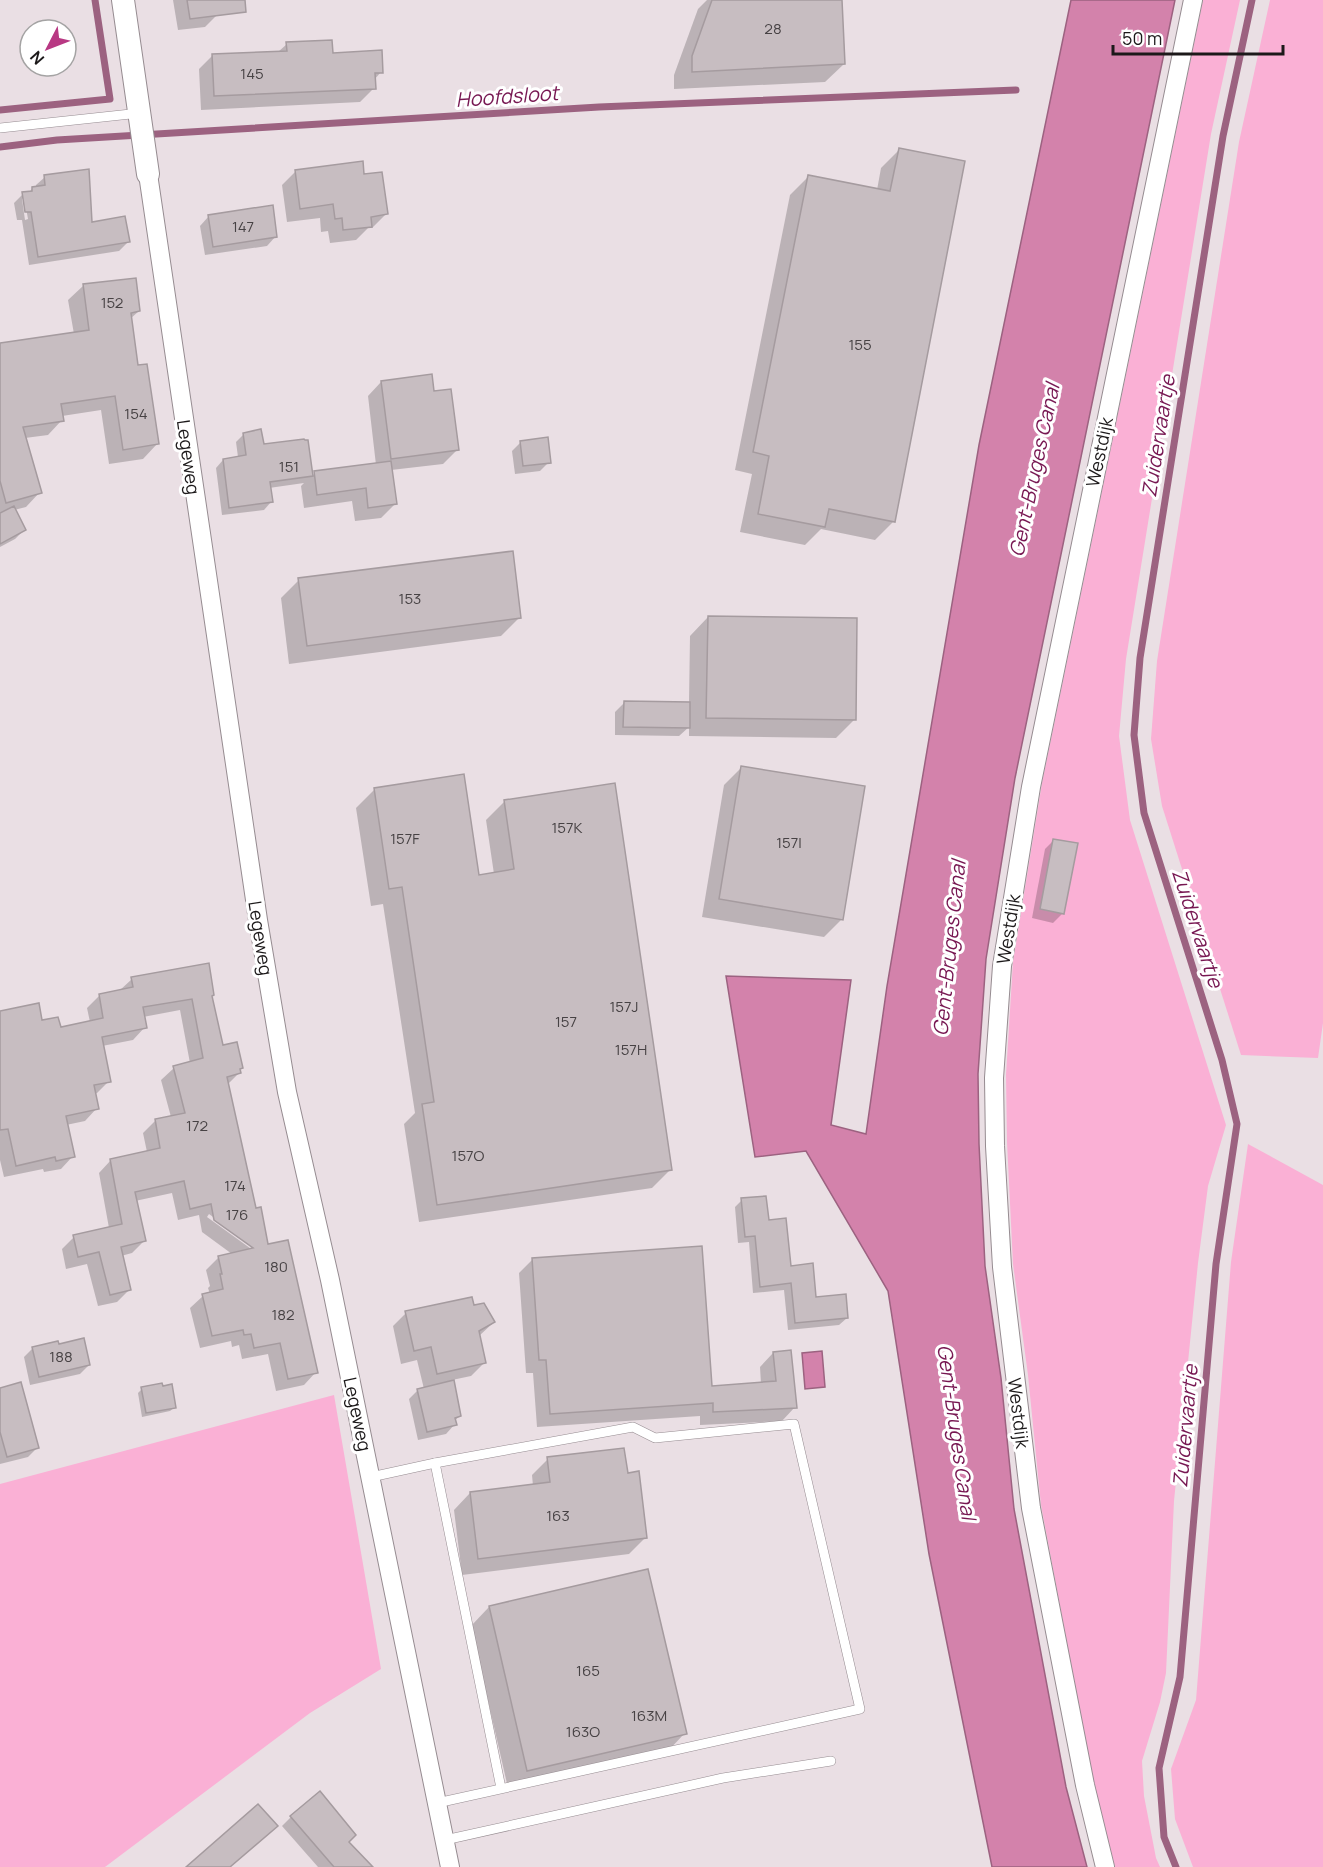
<svg xmlns="http://www.w3.org/2000/svg" width="1323" height="1867" font-family="Manrope,sans-serif">
  <rect width="100%" height="100%" fill="#eadfe4"/>
  <g fill="#fab0d5">
    <path d="M1203,0H1240L1211,134L1126,659L1119,736L1130,820L1226,1125L1208,1186L1198,1263L1174,1501L1166,1673L1160,1702L1142,1761L1144,1796L1156,1858L1160,1867H1115L1093,1781L1041,1505L1028,1375L1013,1264L1007,1142L1006,1075L1013,962L1042,783Z"/>
    <path d="M1270,0H1323V1023L1318,1058L1241,1055L1162,806L1151,739L1157,661L1239,142Z"/>
    <path d="M1248,1144L1323,1185V1867H1193L1175,1819L1171,1769L1196,1700L1231,1262Z"/>
    <path d="M334,1395L381,1669L310,1713L105,1867H0V1484Z"/>
  </g>
  <g fill="#d382ab" stroke="#9c6280" stroke-width="1.5">
    <path d="M1071,0H1175L1015,778L986,959L978,1074L979,1144L985,1266L1001,1378L1014,1509L1066,1787L1087,1867H992L929,1554L888,1291L806,1151L755,1157L726,976L851,980L831,1125L866,1134L887,986L979,445Z"/>
    <path d="M822,1351L825,1387L805,1389L802,1353Z"/>
  </g>
  <g fill="#0003" fill-rule="evenodd">
    <path d="M173,0H216L218,14L205,27L178,30Z"/>
    <path d="M707,0H841L844,64L825,82L674,89V75L698,9Z"/>
    <path d="M287,44L331,54L381,72L374,80V88L360,102L201,110L199,69L213,55L278,52Z"/>
    <path d="M899,150L894,521L875,540L821,529L805,545L740,532L752,474L735,470L790,195L808,177L877,190L881,168Z"/>
    <path d="M296,171L363,176L386,214L372,228H368L356,240L330,243L328,231L321,232L320,218L287,222L282,185Z"/>
    <path d="M45,177L90,223L128,242L119,251L29,265L22,220H17L14,203L23,194L28,193L33,188H36V185ZM24,197L28,219L25,220L22,199Z"/>
    <path d="M209,216L276,236L267,246L205,255L200,226Z"/>
    <path d="M134,279L139,311L130,319L136,367L157,444L143,459L109,464L101,410L62,416V420L48,435L25,438L40,492L26,507L14,510L24,530L15,539L0,547V344L74,334L68,300L83,286Z"/>
    <path d="M381,382L433,393L457,450L443,464L391,470L395,504L381,518L355,521L352,501L304,508L301,486L304,483L269,488L271,502L264,510L222,515L216,468L223,460L238,457L236,442L244,434L312,476L315,473L376,465L368,396Z"/>
    <path d="M521,442L549,462L540,471L515,474L512,451Z"/>
    <path d="M299,580L519,618L501,636L289,664L281,598Z"/>
    <path d="M708,617L854,720L836,738L689,736V727L679,736L615,735V712L625,702L689,703L690,636Z"/>
    <path d="M742,767L842,919L824,937L702,917L724,785Z"/>
    <path d="M375,789L478,876L494,874L486,820L505,801L671,1169L652,1188L419,1222L404,1124L415,1113L383,904L371,906L356,808Z"/>
    <path d="M1054,840L1076,844L1062,914L1053,923L1032,918L1045,849Z"/>
    <path d="M132,979L210,997L222,1047L239,1070V1073L227,1085L255,1210L266,1246L316,1372L304,1385L276,1391L268,1354L242,1359L239,1345L232,1347L231,1341L200,1348L190,1308L203,1296L210,1294L208,1288L210,1286L206,1270L219,1257L232,1254L202,1232L199,1215L178,1220L172,1193L135,1201L144,1241L132,1253L121,1256L129,1290L117,1302L98,1306L87,1264L66,1269L62,1249L74,1237L109,1228L99,1173L111,1160L147,1152L143,1133L156,1120L171,1117L161,1080L174,1068L190,1063L180,1010L143,1017L145,1027L133,1040L102,1046L109,1081L97,1093L94,1094L97,1108L85,1121L66,1125L73,1156L61,1169L44,1172L43,1169L4,1177L0,1160V1013L41,1022L60,1029L90,1022L87,1008L99,996L119,991ZM209,1214L254,1247V1251L207,1217Z"/>
    <path d="M742,1200L767,1222L790,1267L815,1299L847,1318L839,1325L788,1330L784,1290L753,1293L749,1242L738,1243L735,1207Z"/>
    <path d="M533,1259L710,1387L761,1384L760,1367L773,1353L795,1407L782,1421L700,1425V1416L537,1427L533,1373H526L519,1273Z"/>
    <path d="M472,1307L494,1322L479,1336L485,1362L471,1376L452,1380L460,1416L454,1421L455,1424L446,1434L418,1440L409,1399L418,1390L424,1389L417,1360L401,1364L393,1326L406,1313Z"/>
    <path d="M33,1348L89,1365L80,1374L30,1385L24,1357Z"/>
    <path d="M0,1389L37,1448L28,1457L0,1464Z"/>
    <path d="M142,1389L175,1407L170,1411L142,1417L138,1393Z"/>
    <path d="M548,1459L645,1538L629,1554L462,1575L454,1510L470,1493L533,1486L532,1475Z"/>
    <path d="M489,1607L685,1733L667,1752L508,1788L471,1626Z"/>
    <path d="M291,1817L347,1842L371,1867H318L282,1826Z"/>
  </g>
  <g fill="none" stroke-linecap="round" stroke-linejoin="round">
    <g stroke="#9c6280" stroke-width="7">
      <path d="M0,110L110,99L95,0"/>
      <path d="M0,147L57,140L599,107L1016,90"/>
      <path d="M1176,1867L1164,1837L1159,1768L1180,1677L1216,1264L1237,1124L1222,1060L1144,813L1134,735L1140,658L1223,136L1252,0"/>
    </g>
  </g>
  <g fill="#c7bdc1" stroke="#a59b9f" stroke-width="1.5">
    <path d="M187,0H245L246,12L190,19Z"/>
    <path d="M712,0H842L845,64L692,72V56Z"/>
    <path d="M332,40L333,53L382,50L383,73H375L376,89L214,96L212,54L287,51L286,42Z"/>
    <path d="M899,148L965,161L895,522L829,509L825,527L758,514L769,456L753,452L808,175L890,191Z"/>
    <path d="M363,161L364,174L382,172L388,214L371,217L372,227L343,230L342,218L335,219L333,204L300,209L295,170Z"/>
    <path d="M89,169L92,222L125,216L130,242L38,257L31,212H25L22,192L32,191V187L45,185L44,175Z"/>
    <path d="M273,205L277,237L213,247L208,215Z"/>
    <path d="M136,278L140,311L131,313L138,365L147,364L159,444L123,450L115,396L61,404L64,421L23,427L42,493L6,503L0,481V343L89,330L83,284Z"/>
    <path d="M432,374L434,391L451,389L459,450L391,459L381,381Z"/>
    <path d="M261,429L264,444L304,439L305,440H308L313,476L270,482L273,502L229,508L223,459L246,455L243,433Z"/>
    <path d="M548,437L551,463L523,466L520,441Z"/>
    <path d="M391,461L397,504L368,508L366,488L317,495L314,471Z"/>
    <path d="M14,506L26,530L0,544V513Z"/>
    <path d="M513,551L521,618L307,646L298,578Z"/>
    <path d="M708,616L857,618L856,720L706,718Z"/>
    <path d="M624,701L690,702V728L623,727Z"/>
    <path d="M741,766L865,786L843,920L719,899Z"/>
    <path d="M464,774L479,875L514,869L504,800L615,783L672,1170L437,1205L422,1104L434,1102L402,887L389,889L374,788Z"/>
    <path d="M1053,839L1078,843L1064,914L1040,909Z"/>
    <path d="M209,963L214,995L212,996L223,1045L237,1042L243,1068L240,1069L241,1073L227,1077L256,1208L261,1207L268,1244L288,1240L318,1373L288,1379L280,1343L254,1348L251,1334L244,1335L243,1330L212,1336L202,1294L223,1289L220,1274H222L218,1256L253,1248L214,1220L211,1204L190,1209L184,1181L135,1192L146,1241L121,1247L131,1290L110,1295L99,1252L78,1257L73,1235L122,1224L110,1159L160,1148L155,1119L185,1113L173,1066L203,1058L192,999L143,1007L147,1028L102,1037L111,1082L94,1085L99,1109L66,1116L75,1157L56,1161L55,1157L16,1166L8,1129L0,1130V1011L39,1003L42,1020L58,1017L61,1027L103,1018L99,994L133,987L131,977Z"/>
    <path d="M766,1196L769,1220L786,1218L791,1266L813,1263L816,1297L846,1294L848,1318L795,1323L791,1283L760,1287L755,1236L745,1237L741,1198Z"/>
    <path d="M702,1246L712,1386L776,1381L773,1352L791,1350L797,1408L713,1412V1403L550,1414L546,1360H539L532,1258Z"/>
    <path d="M472,1297L474,1305L484,1303L495,1322L479,1331L486,1363L437,1374L431,1347L414,1351L405,1311Z"/>
    <path d="M84,1338L90,1365L39,1377L32,1347L58,1341L59,1344Z"/>
    <path d="M454,1380L461,1416L455,1418L457,1425L427,1432L417,1389Z"/>
    <path d="M21,1382L39,1448L7,1457L0,1432V1388Z"/>
    <path d="M162,1383L163,1386L172,1384L176,1408L146,1413L141,1387Z"/>
    <path d="M624,1448L628,1473L639,1471L647,1538L478,1559L470,1492L550,1482L547,1457Z"/>
    <path d="M648,1569L687,1734L527,1771L489,1606Z"/>
    <path d="M320,1791L356,1835L349,1842L373,1867H334L290,1816Z"/>
    <path d="M258,1804L278,1826L230,1867H186Z"/>
  </g>
  <g fill="none" stroke-linecap="round" stroke-linejoin="round">
    <defs>
      <g id="service">
        <path d="M0,128L140,113"/>
        <path d="M435,1463L501,1788"/>
        <path d="M371,1477L435,1463L633,1427L655,1438L794,1424L860,1709L437,1803"/>
        <path d="M445,1840L723,1778L831,1761"/>
      </g>
      <g id="minor">
        <path d="M148,174L258,920L287,1092L330,1280L450,1867"/>
        <path d="M1105,1867L1085,1785L1031,1508L1002,1267L995,1146L994,1078L1002,966L1031,787L1193,0"/>
      </g>
      <path id="tertiary" d="M123,0L148,174"/>
    </defs>
    <use href="#service" stroke="#968c91" stroke-width="10"/>
    <use href="#minor" stroke="#968c91" stroke-width="20"/>
    <use href="#tertiary" stroke="#968c91" stroke-width="24"/>
    <use href="#service" stroke="#fff" stroke-width="9"/>
    <use href="#minor" stroke="#fff" stroke-width="18"/>
    <use href="#tertiary" stroke="#fff" stroke-width="22"/>
  </g>
  <g text-anchor="middle" dominant-baseline="central" stroke-width="6" stroke-linejoin="round" paint-order="stroke">
    <g font-size="15" fill="#474244">
      <text x="773" y="28">28</text>
      <text x="252" y="73">145</text>
      <text x="243" y="226">147</text>
      <text x="112" y="302">152</text>
      <text x="860" y="344">155</text>
      <text x="136" y="413">154</text>
      <text x="289" y="466">151</text>
      <text x="410" y="598">153</text>
      <text x="567" y="827">157K</text>
      <text x="405" y="838">157F</text>
      <text x="789" y="842">157I</text>
      <text x="624" y="1006">157J</text>
      <text x="566" y="1021">157</text>
      <text x="631" y="1049">157H</text>
      <text x="197" y="1125">172</text>
      <text x="468" y="1155">157O</text>
      <text x="235" y="1185">174</text>
      <text x="237" y="1214">176</text>
      <text x="276" y="1266">180</text>
      <text x="283" y="1314">182</text>
      <text x="61" y="1356">188</text>
      <text x="558" y="1515">163</text>
      <text x="588" y="1670">165</text>
      <text x="649" y="1715">163M</text>
      <text x="583" y="1731">163O</text>
    </g>
    <g font-size="18" fill="#1c191a" stroke="#fff">
      <text transform="translate(1099 452) rotate(-78)">Westdijk</text>
      <text transform="translate(189 457) rotate(82)">Legeweg</text>
      <text transform="translate(1008 929) rotate(-81)">Westdijk</text>
      <text transform="translate(261 938) rotate(81)">Legeweg</text>
      <text transform="translate(1019 1413) rotate(83)">Westdijk</text>
      <text transform="translate(358 1414) rotate(78)">Legeweg</text>
    </g>
    <g font-size="20" font-style="italic" fill="#771752" stroke="#fff">
      <text transform="translate(507 96) rotate(-4)">Hoofdsloot</text>
      <text transform="translate(1158 436) rotate(-81)">Zuidervaartje</text>
      <text transform="translate(1034 470) rotate(-78)">Gent-Bruges Canal</text>
      <text transform="translate(1198 928) rotate(72)">Zuidervaartje</text>
      <text transform="translate(949 948) rotate(-84)">Gent-Bruges Canal</text>
      <text transform="translate(1185 1426) rotate(-85)">Zuidervaartje</text>
      <text transform="translate(957 1432) rotate(82)">Gent-Bruges Canal</text>
    </g>
  </g>
  <g transform="translate(48 48) rotate(228)"><circle r="28" fill="#ffffff" stroke="#a4a3a3" stroke-width="1.5"/>
  <path d="M0-4.5L10 22L0 15L-10 22Z" fill="#b83883"/>
  <text y="-9" font-size="16" font-weight="bold" text-anchor="middle" fill="#1c191a">N</text>
  </g>
  <path d="M1113 45v9h170v-9" fill="none" stroke="#1c191a" stroke-width="3"/>
  <text x="1122" y="45" font-size="18" fill="#1c191a" stroke="#ffffff" stroke-width="4.5" paint-order="stroke">50 m</text>
</svg>
